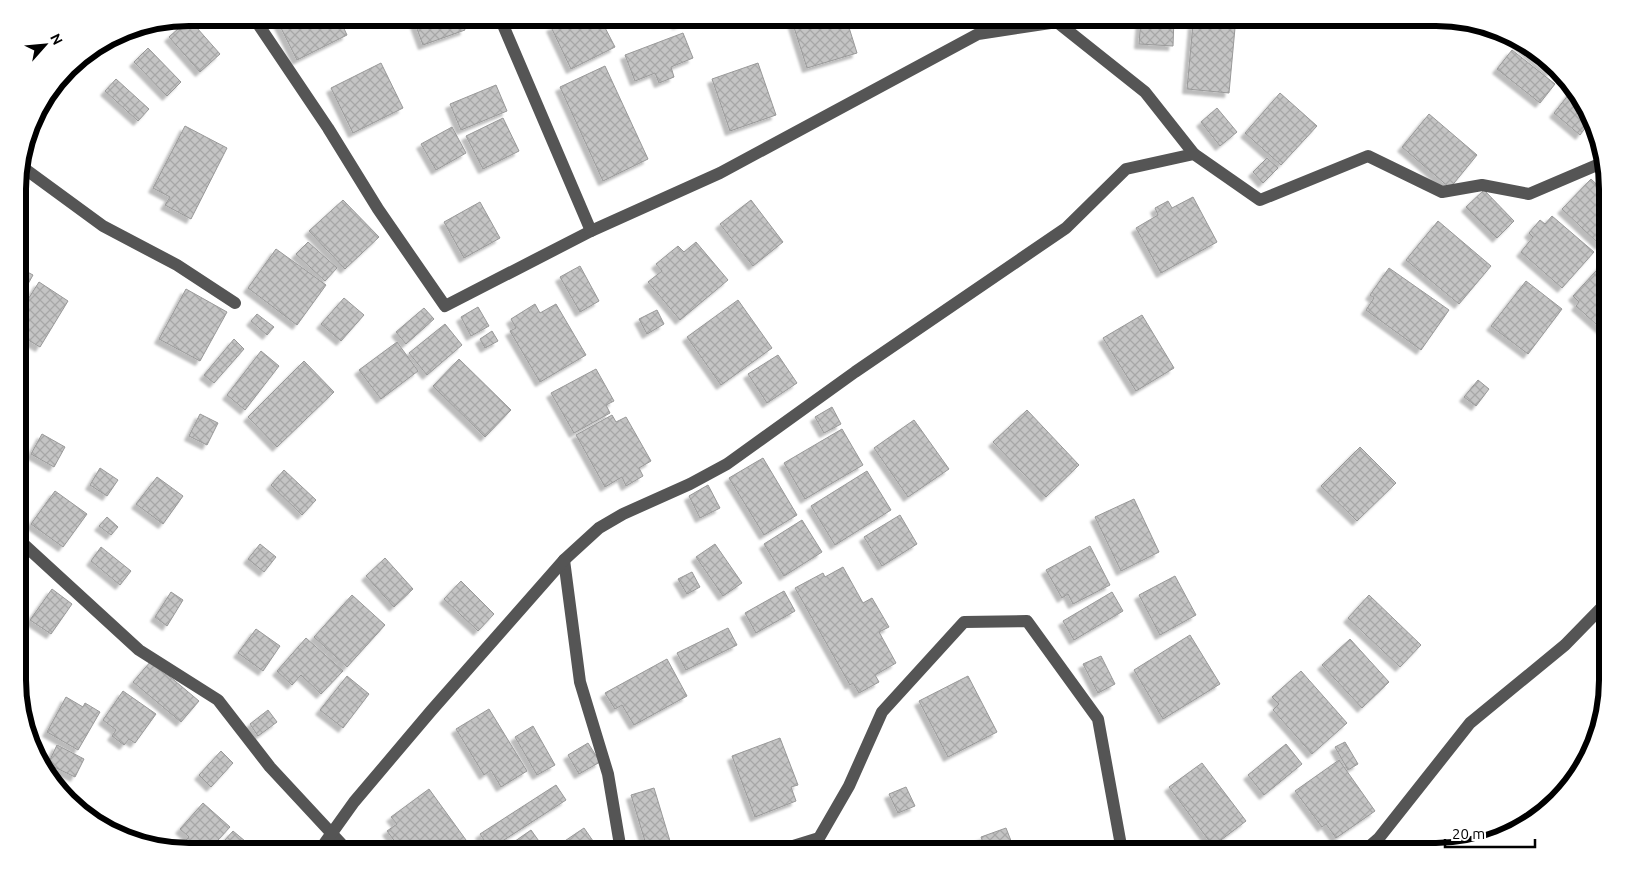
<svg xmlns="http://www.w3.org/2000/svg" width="1625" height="869" font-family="Ubuntu,sans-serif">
  <defs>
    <pattern id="building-cross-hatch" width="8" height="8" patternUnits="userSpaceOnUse" patternTransform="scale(1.25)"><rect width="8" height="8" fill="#c4c4c4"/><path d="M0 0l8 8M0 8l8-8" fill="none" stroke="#a7a7a7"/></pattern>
    <filter id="shadow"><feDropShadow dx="-4.5" dy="4.5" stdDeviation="1" flood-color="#0004"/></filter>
  </defs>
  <rect width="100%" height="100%" fill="#fff"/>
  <g fill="url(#building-cross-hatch)" stroke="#999" filter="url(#shadow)">
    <path d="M276,18H339L347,35L297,60Z"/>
    <path d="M413,18H461L465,30L423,45Z"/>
    <path d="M571,18H600L615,47L571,69L551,27Z"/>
    <path d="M673,18H692L677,25Z"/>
    <path d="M791,18H846L857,53L807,68Z"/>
    <path d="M1141,18H1174L1173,46L1139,44Z"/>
    <path d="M189,19L220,54L200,72L169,37Z"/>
    <path d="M1193,24L1235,28L1229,93L1187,89Z"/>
    <path d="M683,33L693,58L671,67L674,77L659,83L655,73L635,81L625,55Z"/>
    <path d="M1518,41L1552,70L1550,73L1516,42Z"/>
    <path d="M148,48L181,82L167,96L134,62Z"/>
    <path d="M1512,50L1555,84L1540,103L1497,69Z"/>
    <path d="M381,63L403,108L353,133L331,88Z"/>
    <path d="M758,63L776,115L730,131L712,79Z"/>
    <path d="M605,66L648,159L603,181L560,87Z"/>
    <path d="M116,79L149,109L138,121L105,91Z"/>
    <path d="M496,85L507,111L461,130L450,104Z"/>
    <path d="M1573,89L1578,94L1589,123L1580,135L1554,113Z"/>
    <path d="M1280,93L1317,126L1281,165L1245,133Z"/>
    <path d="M1217,108L1237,132L1220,146L1201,122Z"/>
    <path d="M1429,114L1477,155L1450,188L1402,147Z"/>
    <path d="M503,118L519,151L483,169L466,136Z"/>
    <path d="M185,126L227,148L191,219L165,205L170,197L153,188Z"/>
    <path d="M452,127L466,153L436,170L421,144Z"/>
    <path d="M1267,158L1278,168L1263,183L1253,172Z"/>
    <path d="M1591,179L1606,193V239L1600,245L1562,209Z"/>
    <path d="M1484,190L1514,221L1497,238L1466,207Z"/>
    <path d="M1193,197L1217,242L1161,273L1136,228L1158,215L1155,208L1168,201L1172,208Z"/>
    <path d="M343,200L379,237L345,269L309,231Z"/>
    <path d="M751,200L783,242L753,266L720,224Z"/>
    <path d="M480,202L500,238L464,258L444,222Z"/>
    <path d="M1552,216L1594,252L1562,288L1521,252L1533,237L1529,233L1540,220L1545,224Z"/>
    <path d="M1438,221L1491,266L1459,304L1406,260Z"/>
    <path d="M308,242L337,268L325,281L296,254Z"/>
    <path d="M696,242L728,280L680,320L648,282L662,271L656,264L678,246L684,252Z"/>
    <path d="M276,249L326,285L297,325L248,288Z"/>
    <path d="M1606,260L1607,334L1576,306L1579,302L1573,296Z"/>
    <path d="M580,266L599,301L580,312L560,277Z"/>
    <path d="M18,267L33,275L18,302Z"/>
    <path d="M1389,268L1449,310L1421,350L1366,310L1374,298L1370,295Z"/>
    <path d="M1526,281L1562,309L1528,354L1491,326Z"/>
    <path d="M39,282L68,301L40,347L18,334V315Z"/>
    <path d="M186,289L227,312L200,361L159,339Z"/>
    <path d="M344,298L364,315L341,341L321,324Z"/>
    <path d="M738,300L772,348L721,385L687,337Z"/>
    <path d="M535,304L540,313L556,304L586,355L540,382L510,331L516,328L511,319Z"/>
    <path d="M478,307L489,326L471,336L461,317Z"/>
    <path d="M424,308L434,319L406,344L396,332Z"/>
    <path d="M657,310L664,324L647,334L639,319Z"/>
    <path d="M257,314L274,327L267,335L251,321Z"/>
    <path d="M1142,315L1174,368L1136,391L1103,338Z"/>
    <path d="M445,324L462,345L427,375L409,353Z"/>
    <path d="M492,331L498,341L485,348L480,339Z"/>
    <path d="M234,339L244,349L214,383L204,375Z"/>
    <path d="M397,342L418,371L381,399L359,370Z"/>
    <path d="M261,351L279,366L245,410L227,395Z"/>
    <path d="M778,355L797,383L767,403L748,374Z"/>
    <path d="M459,359L511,410L485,437L433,386Z"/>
    <path d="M304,361L334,392L277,447L248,417Z"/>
    <path d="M596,369L614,401L606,405L610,413L574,433L551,393Z"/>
    <path d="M1478,380L1489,389L1476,406L1464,397Z"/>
    <path d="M832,407L841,424L824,433L815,417Z"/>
    <path d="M1027,410L1079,465L1046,497L993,442Z"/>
    <path d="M200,414L218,423L207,445L189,436Z"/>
    <path d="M612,415L616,422L626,417L651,461L639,468L643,476L626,486L622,477L605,487L576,435Z"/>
    <path d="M914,420L949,469L908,497L874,448Z"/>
    <path d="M842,429L863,465L805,499L784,463Z"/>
    <path d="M42,434L65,447L54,467L31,454Z"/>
    <path d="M1360,447L1396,483L1357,521L1321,486Z"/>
    <path d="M763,458L797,515L764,535L729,478Z"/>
    <path d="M100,468L118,480L107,496L90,485Z"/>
    <path d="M284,470L316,500L302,515L271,485Z"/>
    <path d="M867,471L891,510L835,545L811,506Z"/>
    <path d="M157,477L183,496L163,524L136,504Z"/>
    <path d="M708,485L720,508L700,518L689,496Z"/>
    <path d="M55,491L87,514L63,547L31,524Z"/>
    <path d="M1134,499L1159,552L1121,571L1095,517Z"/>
    <path d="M900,515L917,544L882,566L864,537Z"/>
    <path d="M107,517L118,527L111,535L99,526Z"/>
    <path d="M802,520L822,552L784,576L764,544Z"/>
    <path d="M260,544L276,557L264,572L248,559Z"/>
    <path d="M715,544L742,583L723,596L696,557Z"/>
    <path d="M1090,546L1110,585L1073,604L1068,594L1062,598L1046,570Z"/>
    <path d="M101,547L131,571L120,585L91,561Z"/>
    <path d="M385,558L413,589L394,607L366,576Z"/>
    <path d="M843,567L863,603L872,598L889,627L879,632L896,663L875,675L879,682L859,693L853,683L850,685L795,588L823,573L825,577Z"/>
    <path d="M692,572L700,587L687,594L678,579Z"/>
    <path d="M1175,576L1196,615L1160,635L1139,595Z"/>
    <path d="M461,581L494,614L478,631L444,599Z"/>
    <path d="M52,589L72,604L51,634L30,620Z"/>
    <path d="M784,591L795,611L756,633L745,613Z"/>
    <path d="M171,592L183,600L167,626L155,617Z"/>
    <path d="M1112,592L1123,611L1074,640L1063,621Z"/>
    <path d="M352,595L385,625L347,667L314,637Z"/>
    <path d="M1369,595L1421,645L1400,667L1348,618Z"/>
    <path d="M728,628L737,645L686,670L677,653Z"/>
    <path d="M256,629L280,646L263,671L238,653Z"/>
    <path d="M1190,635L1220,684L1163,719L1134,670Z"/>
    <path d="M306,638L343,671L321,694L301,675L292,685L277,671Z"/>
    <path d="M1350,639L1389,682L1362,708L1322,665Z"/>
    <path d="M1101,656L1115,684L1098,693L1083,664Z"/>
    <path d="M667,659L687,696L634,725L622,705L615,709L605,693Z"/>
    <path d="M151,661L199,701L181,722L133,682Z"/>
    <path d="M1301,671L1347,723L1312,754L1273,710L1279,704L1272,697Z"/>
    <path d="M347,676L369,694L343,728L320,710Z"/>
    <path d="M968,676L997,732L948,757L919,701Z"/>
    <path d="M123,691L156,714L135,743L129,739L124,745L112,736L116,730L103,720Z"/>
    <path d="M66,697L83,707L85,703L100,712L78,750L47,732Z"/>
    <path d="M489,709L527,771L501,787L491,770L484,775L456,729Z"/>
    <path d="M268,710L277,722L258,736L250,724Z"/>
    <path d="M533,726L555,765L537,775L515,737Z"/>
    <path d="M780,738L798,785L791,787L796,801L755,817L732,756Z"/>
    <path d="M1345,742L1358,764L1348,770L1335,747Z"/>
    <path d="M588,743L600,762L579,774L568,755Z"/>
    <path d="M1286,744L1302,764L1264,795L1248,775Z"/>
    <path d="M57,745L84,759L75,777L48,764Z"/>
    <path d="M221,751L233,763L211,787L199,775Z"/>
    <path d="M1339,760L1375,811L1336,838L1326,824L1322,827L1295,791Z"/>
    <path d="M1202,763L1246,821L1213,846L1169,787Z"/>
    <path d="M556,785L566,800L490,849L480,834Z"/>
    <path d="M906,787L915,806L898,813L889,794Z"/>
    <path d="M654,788L673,851H648L631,795Z"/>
    <path d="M429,789L474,851H402L387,831L397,824L391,817Z"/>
    <path d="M203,803L230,827L208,851L178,849L189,837L180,829Z"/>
    <path d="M584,828L600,851H550Z"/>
    <path d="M1006,828L1015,851H986L981,837Z"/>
    <path d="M531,830L546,851H501Z"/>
    <path d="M233,831L257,851H215Z"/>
  </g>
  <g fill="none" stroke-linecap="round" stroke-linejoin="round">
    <g stroke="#555" stroke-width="12">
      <path d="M254,18L328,128L378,209L445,306L591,231L720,173L978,34L1057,22L1145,92L1194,154"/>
      <path d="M500,18L591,231"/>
      <path d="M21,166L103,226L177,265L235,303"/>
      <path d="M19,540L139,650L218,700L270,767L348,851"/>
      <path d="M564,560L580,682L608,774L621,851"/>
      <path d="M319,851L354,802L431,711L564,560L599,528L623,514L690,484L727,464L855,372L1066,228L1126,169L1194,154L1260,200L1368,156L1442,192L1482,185L1529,194L1604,162"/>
      <path d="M777,851L819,838L849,786L882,712L964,622L1027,621L1098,719L1122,851"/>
      <path d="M1364,851L1379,838L1470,723L1565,645L1607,602"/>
    </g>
  </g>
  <path d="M0 0H1625V869H0ZM189 26H1436A163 163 0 0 1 1599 189V680A163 163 0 0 1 1436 843H189A163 163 0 0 1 26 680V189A163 163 0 0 1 189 26Z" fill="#fff" fill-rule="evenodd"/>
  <path fill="none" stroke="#000" stroke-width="6" d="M189 26H1436A163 163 0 0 1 1599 189V680A163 163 0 0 1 1436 843H189A163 163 0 0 1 26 680V189A163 163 0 0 1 189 26Z"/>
  <g transform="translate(45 45) rotate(63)" stroke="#ffffff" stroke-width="4" paint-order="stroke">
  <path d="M0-4L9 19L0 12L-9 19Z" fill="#000000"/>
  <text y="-8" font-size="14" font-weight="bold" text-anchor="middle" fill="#000000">N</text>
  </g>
  <path d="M1445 839v8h90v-8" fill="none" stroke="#000000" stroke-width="2.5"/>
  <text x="1452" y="839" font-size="15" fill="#000000" stroke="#ffffff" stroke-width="4" paint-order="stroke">20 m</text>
</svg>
